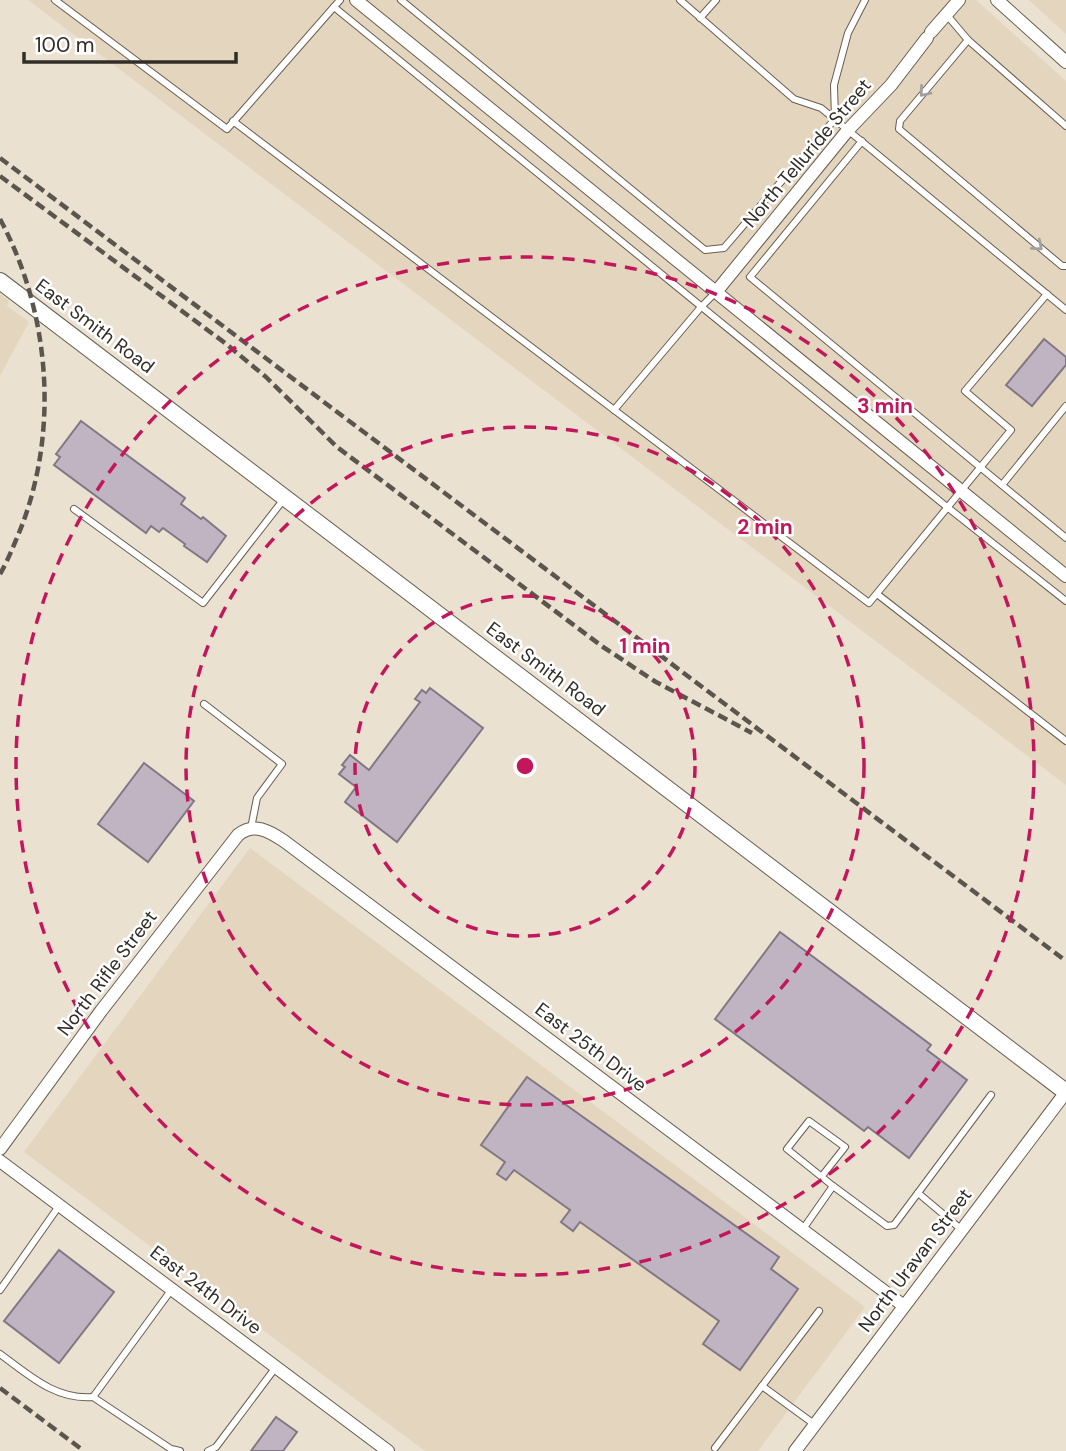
<svg xmlns="http://www.w3.org/2000/svg" width="1066" height="1451" font-family="'DM Sans',sans-serif">
  <rect width="100%" height="100%" fill="#ebe1d1"/>
  <g fill="#e4d5be">
    <path d="M28,0H976L1066,81V785Z"/>
    <path d="M1029,0H1066V34Z"/>
    <path d="M0,294L9,301L7,306L29,322L0,376Z"/>
    <path d="M250,848L865,1307L758,1451H425L24,1152Z"/>
  </g>
  <g fill="#c0b4c3" stroke="#827784" stroke-width="2">
    <path d="M1044,339L1066,357V365L1032,406L1006,385Z"/>
    <path d="M81,421L185,498L181,504L201,519L203,517L226,536L207,562L184,546L185,544L163,528L159,532L151,526L146,533L54,465L60,457L56,454Z"/>
    <path d="M430,688L483,728L397,842L345,802L356,787L339,774L345,767L342,765L350,755L369,770L420,702L415,699L422,690L426,693Z"/>
    <path d="M144,763L194,801L148,862L98,824Z"/>
    <path d="M780,932L931,1045L927,1050L967,1080L909,1158L868,1127L864,1131L715,1019Z"/>
    <path d="M527,1077L779,1257L771,1269L798,1289L740,1370L703,1344L719,1321L580,1222L573,1231L561,1222L570,1210L514,1170L506,1180L497,1174L505,1162L481,1145L510,1104L508,1103Z"/>
    <path d="M59,1250L114,1292L59,1363L4,1321Z"/>
    <path d="M276,1417L297,1432L283,1451H251Z"/>
  </g>
  <g fill="none" stroke-linecap="round" stroke-linejoin="round">
    <defs>
      <g id="service">
        <path d="M55,0L227,129L340,0"/>
        <path d="M401,0L705,250L724,248L835,119L834,85L848,33L865,0"/>
        <path d="M680,0L794,99L821,108L1066,310"/>
        <path d="M334,7L947,507L1066,601"/>
        <path d="M946,14L968,40L1066,126"/>
        <path d="M700,18L716,0"/>
        <path d="M968,40L900,121L899,129L1062,266H1066"/>
        <path d="M233,121L869,603L1011,430L965,391L1047,294"/>
        <path d="M862,141L750,277L1066,538"/>
        <path d="M614,410L701,307L716,292"/>
        <path d="M1002,485L1066,406"/>
        <path d="M74,509L203,603L284,499"/>
        <path d="M877,594L1066,741"/>
        <path d="M204,704L282,764L257,798L251,828"/>
        <path d="M833,1186L887,1226L894,1225L991,1095"/>
        <path d="M918,1193L962,1230"/>
        <path d="M803,1229L833,1186L787,1149L809,1121L845,1147L822,1176"/>
        <path d="M172,1289L93,1397L171,1449L180,1451"/>
        <path d="M0,1290L59,1206"/>
        <path d="M0,1354C29,1375 55,1400 93,1397"/>
        <path d="M762,1386L814,1424"/>
        <path d="M715,1448L819,1311"/>
        <path d="M208,1451L216,1447L276,1367"/>
      </g>
      <g id="minor">
        <path d="M356,0L1066,576"/>
        <path d="M997,0L1066,62"/>
        <path d="M931,32L959,0"/>
        <path d="M716,292L848,130L891,85L927,38"/>
        <path d="M0,1149L101,1011L238,835C254,822 269,831 284,841L904,1306"/>
        <path d="M0,1161L388,1451"/>
        <path d="M795,1451L1066,1092"/>
      </g>
      <path id="tertiary" d="M0,281L1066,1092"/>
    </defs>
    <use href="#service" stroke="#675e50" stroke-width="8"/>
    <use href="#minor" stroke="#675e50" stroke-width="14"/>
    <use href="#tertiary" stroke="#675e50" stroke-width="18"/>
    <use href="#service" stroke="#fff" stroke-width="6"/>
    <use href="#minor" stroke="#fff" stroke-width="12"/>
    <use href="#tertiary" stroke="#fff" stroke-width="16"/>
    <g stroke="#5a554d" stroke-width="4.5" stroke-dasharray="10 5" stroke-linecap="butt">
      <path d="M0,158L1066,961"/>
      <path d="M0,176L225,343L266,377L337,447L603,647L656,682L752,733"/>
      <path d="M0,219C52,316 60,439 16,540C11,552 6,564 0,574"/>
      <path d="M0,1388L84,1451"/>
    </g>
  </g>
  <defs><path id="oneway-chevron" d="M-2-3.5L2.5 0L-2 3.5" fill="none" stroke-width="1.6" stroke-linecap="round" stroke-linejoin="round" transform="scale(1.75)"/></defs>
  <g stroke="#a2a09e">
    <use href="#oneway-chevron" transform="translate(924 92) rotate(130)"/>
    <use href="#oneway-chevron" transform="translate(1038 246) rotate(40)"/>
  </g>
  <g fill="none" stroke="#c2185b" stroke-width="3.5" stroke-dasharray="12 9">
    <circle cx="525" cy="766" r="170"/>
    <circle cx="525" cy="766" r="339"/>
    <circle cx="525" cy="766" r="509"/>
  </g>
  <g text-anchor="middle" dominant-baseline="central" stroke-width="5" stroke-linejoin="round" paint-order="stroke">
    <g font-size="19" fill="#312d27" stroke="#fff">
      <text transform="translate(807 153) rotate(-50)">North Telluride Street</text>
      <text transform="translate(95 326) rotate(37)">East Smith Road</text>
      <text transform="translate(546 669) rotate(37)">East Smith Road</text>
      <text transform="translate(107 973) rotate(-53)">North Rifle Street</text>
      <text transform="translate(591 1047) rotate(37)">East 25th Drive</text>
      <text transform="translate(915 1260) rotate(-53)">North Uravan Street</text>
      <text transform="translate(206 1290) rotate(37)">East 24th Drive</text>
    </g>
  </g>
  <circle cx="525" cy="766" r="10" fill="#c2185b" stroke="#fff" stroke-width="3.5"/>
  <g font-size="21" text-anchor="middle" font-weight="bold" fill="#c2185b" stroke="#fff" stroke-width="5" stroke-linejoin="round" paint-order="stroke">
    <text x="885" y="413">3 min</text>
    <text x="765" y="534">2 min</text>
    <text x="645" y="653">1 min</text>
  </g>
  <path d="M24 52v10h212v-10" fill="none" stroke="#312d27" stroke-width="3.5"/>
  <text x="35" y="52" font-size="21" fill="#312d27" stroke="#ffffff" stroke-width="5" paint-order="stroke">100 m</text>
</svg>
